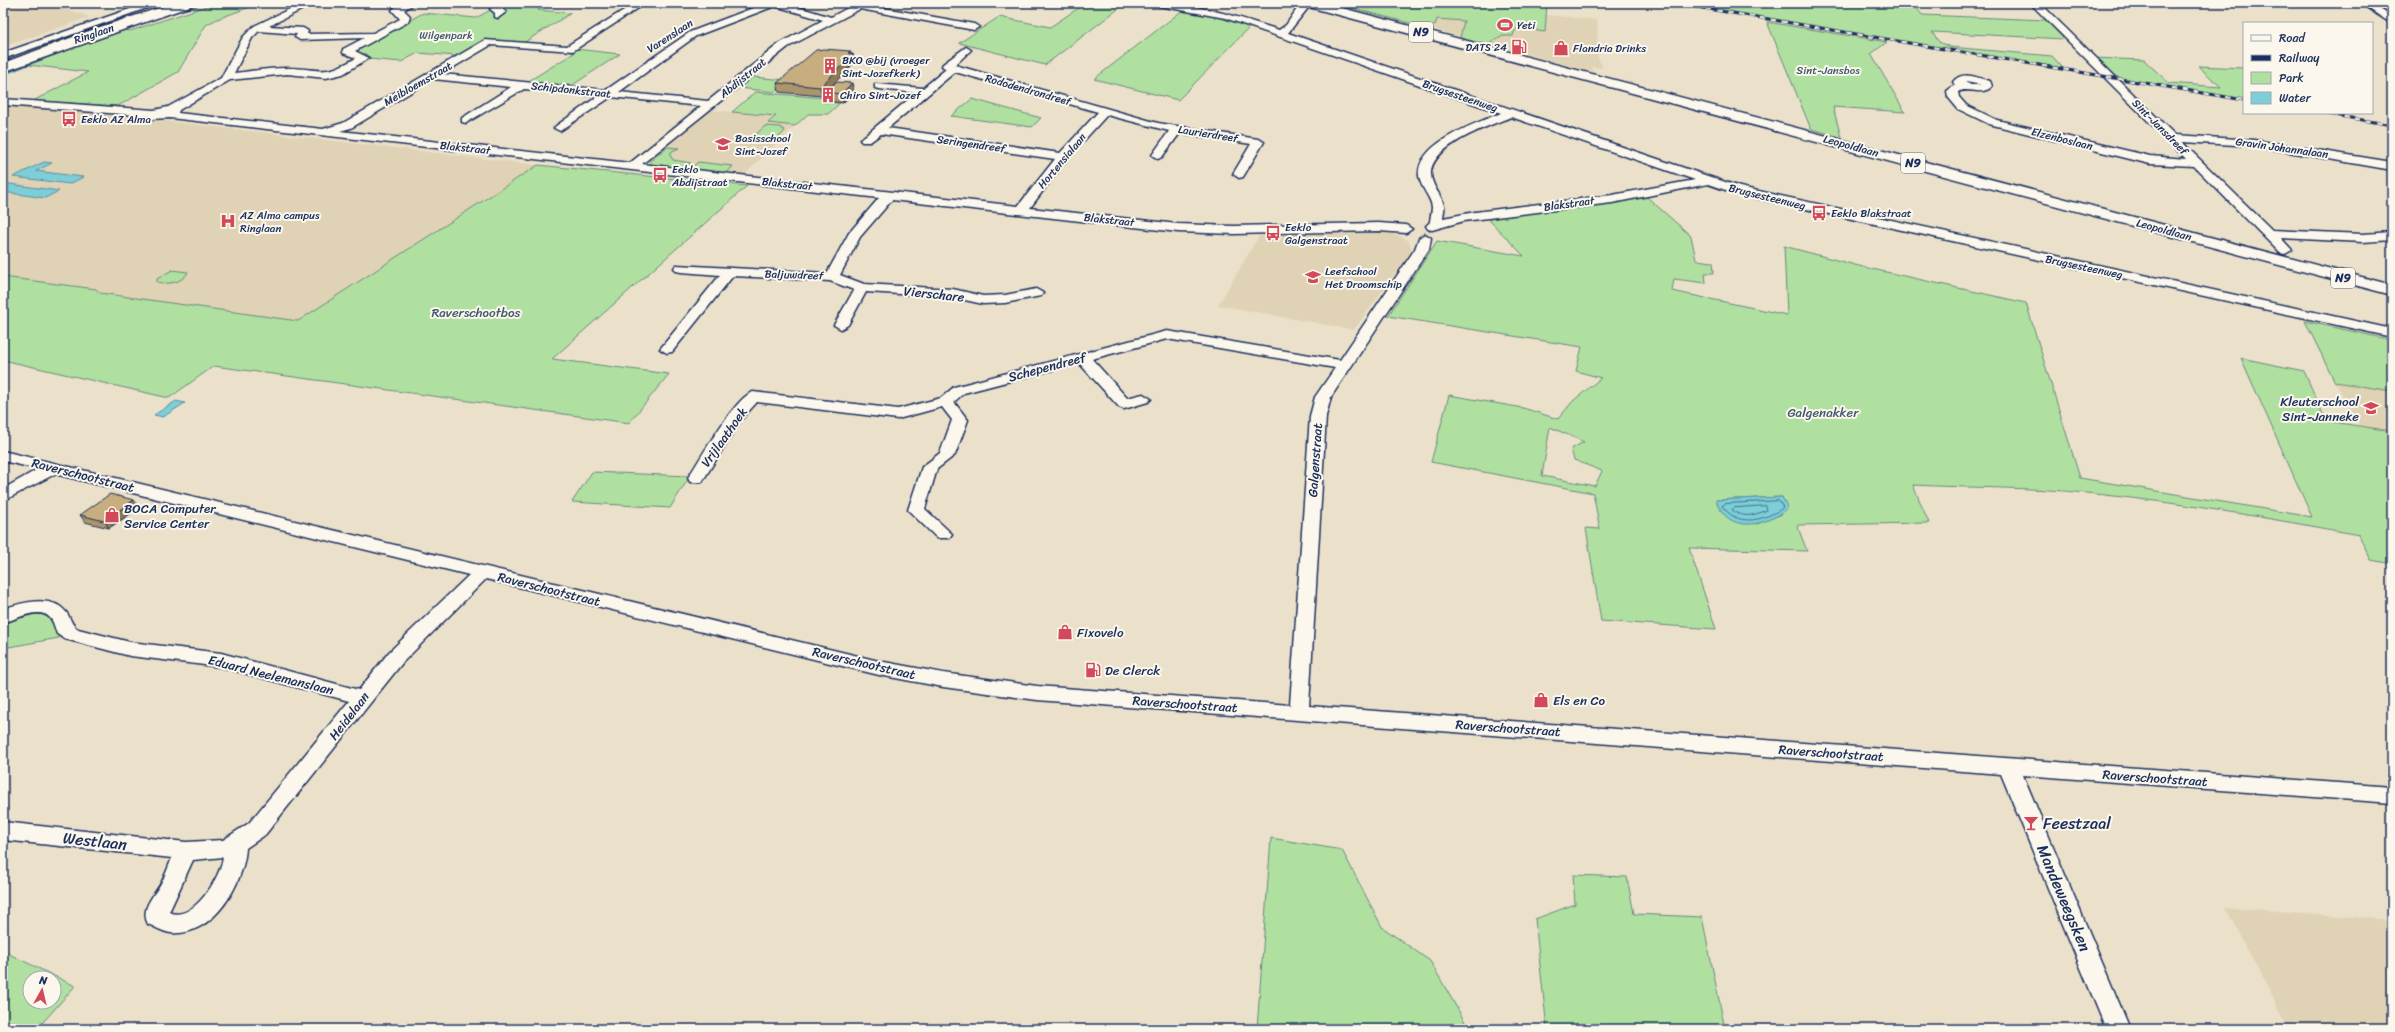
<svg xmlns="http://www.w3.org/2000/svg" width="2395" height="1032" font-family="Sriracha,sans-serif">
  <rect width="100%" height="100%" fill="#ebe1cb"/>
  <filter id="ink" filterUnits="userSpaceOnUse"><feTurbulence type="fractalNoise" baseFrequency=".025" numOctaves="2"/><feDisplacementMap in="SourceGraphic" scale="8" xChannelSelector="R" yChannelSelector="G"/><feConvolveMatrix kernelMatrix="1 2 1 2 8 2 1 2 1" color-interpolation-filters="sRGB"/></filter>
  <g filter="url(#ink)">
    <g fill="#e0d2b4">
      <path d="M3,3H48L90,17L3,47Z"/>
      <path d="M1547,3L1546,15L1597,20L1598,58L1603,68L1592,67L1593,72L1429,28L1435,25L1439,14Z"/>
      <path d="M3,105L132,117L538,165L298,321L100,293L96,289L3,277Z"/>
      <path d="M712,110L802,119L744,175L652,165L649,162Z"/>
      <path d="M1382,232L1397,235L1408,240L1412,250L1354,330L1218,305L1259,236Z"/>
      <path d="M2335,382L2392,391V431L2360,426Z"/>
      <path d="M2226,907L2392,920V1029H2289Z"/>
    </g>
    <g fill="#b0e09f" stroke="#66887e" fill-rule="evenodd">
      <path d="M216,3H261L217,19L206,25L178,72L118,106L33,101L88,72L28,65L123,29L130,31Z"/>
      <path d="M503,3H550L538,10L571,13L523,43L485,40L456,56L418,53L401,62L369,59L366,54L353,51L423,13L476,18Z"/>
      <path d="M585,3H632L617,8L581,5Z"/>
      <path d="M1059,3H1126L1045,65L959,43L999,17L1050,27L1080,7Z"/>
      <path d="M1332,3H1547L1545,32L1519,28L1514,32L1513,36H1503L1487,45L1460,38L1464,21L1437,19L1435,25L1429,28Z"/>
      <path d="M1682,3H1913L1922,15L2046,20L2064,39L1932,32L1939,42L1950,47L2052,56L2063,68Z"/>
      <path d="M1183,10L1226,19L1250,27L1178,100L1094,79Z"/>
      <path d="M1767,22L1887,42L1871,54L1905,112L1833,107L1841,137L1811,129Z"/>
      <path d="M575,49L620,54L571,86L527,82L574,53L571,52Z"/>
      <path d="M2093,58L2144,60L2169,83L2221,87L2198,66L2244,68V99L2112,77Z"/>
      <path d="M752,77L787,80L774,92L739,88Z"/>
      <path d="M755,92L825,98L821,102L840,103L828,114H808L795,126L768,123L776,116L732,112Z"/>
      <path d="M972,99L1041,118L1032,127L951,116Z"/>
      <path d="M765,126L780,127L785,131L775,141L751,139Z"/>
      <path d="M667,147L679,148L672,151L670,155L673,160L691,163L685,169L652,165L649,162Z"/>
      <path d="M698,162L733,166L727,173L690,169Z"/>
      <path d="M538,165L747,186L552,359L669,374L629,423L214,366L169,398L3,360V277L96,289L100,293L298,321Z"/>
      <path d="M1647,197L1691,236L1696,260L1713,262L1714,273H1705L1706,283L1674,279L1672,291L1787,315L1784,246L1859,266L2026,303L2080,478L2312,517L2241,358L2304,371L2326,421L2392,431V564L2371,560L2359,535C2269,518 2178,502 2086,493C2029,487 1971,488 1913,485L1929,523L1797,525L1807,551L1689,548L1716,629L1601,621L1586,528L1600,529L1593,493L1431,462L1449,395L1523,408L1558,419L1573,401L1601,378L1576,371L1582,347L1388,316L1437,241L1524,256L1488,219ZM1550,427L1584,442L1571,449L1574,460L1602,471L1595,486L1542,476ZM1782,497V514L1757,524L1716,500Z"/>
      <path d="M172,270L188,272C183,283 167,285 157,282V279Z"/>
      <path d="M2305,321L2392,340V391L2335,382Z"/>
      <path d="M592,472L690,476L670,508L572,502Z"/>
      <path d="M27,610L54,616L59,638L3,648V622Z"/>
      <path d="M1271,838L1342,850L1382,927L1430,961L1469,1029H1257Z"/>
      <path d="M1573,875L1627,877L1634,914L1702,917L1725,1029H1547L1535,919L1575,904Z"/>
      <path d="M3,951L75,986L37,1029H3ZM30,978H54V1002H30Z"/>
    </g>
    <g fill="#7dced6" stroke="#568ea6">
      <path d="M44,162L52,163L36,171L83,177L70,184L13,177Z"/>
      <path d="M3,183L59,191L45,198L3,192Z"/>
      <path d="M176,401L185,403L163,417L154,415Z"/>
      <path d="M1782,497L1787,506L1786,510C1763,527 1727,534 1716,500Z"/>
    </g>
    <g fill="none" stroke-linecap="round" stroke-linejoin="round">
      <g stroke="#426f8e" stroke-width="1">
        <path d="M1779,501L1783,507L1780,510C1760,521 1738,527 1722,506L1724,504Z"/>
        <path d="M1766,506L1767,510C1754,515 1744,519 1732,510L1734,508Z"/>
      </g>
      <g stroke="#568ea6" stroke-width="3">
        <path d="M172,12L204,3"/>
        <path d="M3,74L50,55"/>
      </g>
      <defs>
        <g id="street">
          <path d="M147,3H161L3,59V53Z"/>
          <path d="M302,3H315L269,26L303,28L308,31L307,34L373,33L400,19L392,10C399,3 406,3 415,3L404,10L410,16L408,22L355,51L369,58L343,74L326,78L287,74L230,80L179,110L178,113L323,129L343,123L485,40L567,46L635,3H646L573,51L491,45L442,74L606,90L690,32L766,3H785L831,17L857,3H869L867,5L974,24L979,27L974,30L860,9L788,47L642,164L1018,206L1055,159L881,134L870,142H862L860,140L916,93L879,89L875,88V84L923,88L946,69L942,66L943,64L966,47L971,50L955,65L1158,123L1258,139L1264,142L1243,177L1239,178L1233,174L1251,144L1180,133L1162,157L1158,159L1152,155L1169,131L1107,115L1067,159L1030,208L1178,224L1234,226L1379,223L1406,225L1412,229L1406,233L1379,231L1234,234L1178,232L892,200L860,237L840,275L864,284L953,289L983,296L1005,295L1036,289L1043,293L1041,296L1005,303L983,304L951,297L866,292L848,325L841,329L834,325L854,290L830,281L733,276L672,352L667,353L660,349L720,275L681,272L676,271L674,268L676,265L827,273L849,233L879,198L170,118L150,119L148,116L3,105L4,99L154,110L168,107L221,78L243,37L254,26ZM775,6L823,20L780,43L708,101L619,92L696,36ZM259,31L297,34L295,37L300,40L364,38L343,49V53L356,58C321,78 322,68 287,68C270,68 251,71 234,73L252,38ZM955,72L1098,112L1060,153L888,128ZM433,79L511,87L462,118V122L466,123L524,89L598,96L556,126L554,128L560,131L611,97L701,106L630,163L340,131L351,128Z"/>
          <path d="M496,3H506L502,9L506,12L498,18L495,17V13L490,9Z"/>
          <path d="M1154,3C1197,3 1238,17 1279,30L1286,25L1301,3H1312L1288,33L1740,187L2392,329V337L1737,194L1708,184L1612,203L1464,221L1432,230L1428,229L1426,226L1430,222C1430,218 1432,212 1432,207C1431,197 1420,187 1419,176C1416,143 1477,123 1501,113L1225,18L1159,6ZM1511,117L1695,180L1612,195L1475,212L1443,218C1443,215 1445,209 1444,206C1442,195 1432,187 1431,175C1429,146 1489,126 1511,117Z"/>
          <path d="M2030,3H2040L2175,135L2254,140L2392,162V170L2254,146L2182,142L2272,230L2363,234L2392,232V240L2363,242L2281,238L2292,250L2285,254L2280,253L2194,166L2150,164L1989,124L1958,109L1948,97L1947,91L1955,85L1953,82C1962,70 1977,78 1990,81L1992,86C1983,97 1968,86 1958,92L1959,97L1966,105L1997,120L2150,156L2186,159ZM1965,82H1966L1981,85H1971Z"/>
          <path d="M2360,3H2371L2392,17V24Z"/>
          <path d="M1425,234L1431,238L1429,249L1331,397L1326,416L1309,706L2392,787V803L2023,775L2130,1029H2106L2001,774L1037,700L943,687L879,675L486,579L403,662L265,835L246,848C244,884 213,937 171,933C163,932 155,927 148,924C140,909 153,897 160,885C165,877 168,867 172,858L3,840V822L186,842L223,840L249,823L349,701L221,667L130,656L65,639L57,634C55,629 54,623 51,619C40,605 15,620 3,623V609C21,603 51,594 66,612C71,618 71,625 78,629L130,642L221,653L359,690L389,652L469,575L55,474L3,501V489L38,469L3,461V451L879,661L943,673L1037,686L1290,705L1310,416L1315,397L1335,368L1167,339L1092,359L1127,398L1143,394L1151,399L1148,402L1124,409L1119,407L1079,363L964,393L954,402L968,420L955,455L937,469L925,509L952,534L949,538H937L908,510L922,467L940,453L952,420L942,407L898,419L757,402L740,421L702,482H690L688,478C699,461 735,397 753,392L898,409L941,398L954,387L1167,331L1340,360L1415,249L1419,238ZM223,857C221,877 193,923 169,912L193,860Z"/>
        </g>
        <path id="secondary" d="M175,3H193L191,6L3,72V63L100,27Z"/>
        <path id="primary" d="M1303,3H1323L2392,285V295L1305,6Z"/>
      </defs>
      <use href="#street" stroke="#1b2f5e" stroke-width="3"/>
      <use href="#secondary" stroke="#1b2f5e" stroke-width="3"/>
      <use href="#primary" stroke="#1b2f5e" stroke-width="3"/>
      <use href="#street" fill="#fbf7ec" fill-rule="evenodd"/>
      <use href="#secondary" fill="#fbf7ec" fill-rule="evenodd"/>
      <use href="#primary" fill="#fbf7ec" fill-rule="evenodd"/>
      <defs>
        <g id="rail">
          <path d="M1673,3L2244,100"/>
          <path d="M2322,113L2392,125"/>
        </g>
      </defs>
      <use href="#rail" stroke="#1b2f5e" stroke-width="3"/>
      <use href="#rail" stroke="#fbf7ec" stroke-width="2" stroke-dasharray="5.5" stroke-linecap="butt"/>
    </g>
    <g fill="#ab966c" stroke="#1b2f5e">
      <path d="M851,54L855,62L829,88L854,92L843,103L827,101L825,93L822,96L779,92L777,83Z"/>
      <path d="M139,508L109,528L85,522L80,515Z"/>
    </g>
    <g fill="#8b7a58" stroke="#1b2f5e">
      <path d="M850,51L851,56L853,54L855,62L822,96L820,87Z"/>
      <path d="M852,83L854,92L843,103L841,94Z"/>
      <path d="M134,500L139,508L109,528L104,521Z"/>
    </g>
    <g fill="#c7ae7e" stroke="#1b2f5e">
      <path d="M824,49L850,51L848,53L853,54L820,87L777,83L816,50Z"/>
      <path d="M836,82L852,83L841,94L825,92Z"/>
      <path d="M110,494L134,500L104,521L80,515Z"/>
    </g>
  </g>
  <defs>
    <symbol id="stadium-bare" viewBox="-9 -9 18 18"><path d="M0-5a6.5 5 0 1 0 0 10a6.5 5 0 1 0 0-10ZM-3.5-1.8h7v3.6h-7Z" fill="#d1495b" stroke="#fbf7ec" stroke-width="2.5" paint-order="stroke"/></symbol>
    <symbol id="fuel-bare" viewBox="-9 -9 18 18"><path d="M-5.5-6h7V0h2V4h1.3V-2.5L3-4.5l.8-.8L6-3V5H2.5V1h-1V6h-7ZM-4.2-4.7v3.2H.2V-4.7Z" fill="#d1495b" stroke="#fbf7ec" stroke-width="2.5" paint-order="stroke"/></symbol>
    <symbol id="shop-bare" viewBox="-9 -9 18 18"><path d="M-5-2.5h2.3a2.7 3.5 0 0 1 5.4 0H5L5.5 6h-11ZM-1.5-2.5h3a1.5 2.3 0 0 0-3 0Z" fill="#d1495b" stroke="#fbf7ec" stroke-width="2.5" paint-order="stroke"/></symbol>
    <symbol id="building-bare" viewBox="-9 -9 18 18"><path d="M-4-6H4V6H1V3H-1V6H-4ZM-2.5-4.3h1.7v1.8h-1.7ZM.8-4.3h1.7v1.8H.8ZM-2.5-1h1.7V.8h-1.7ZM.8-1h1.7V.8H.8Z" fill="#d1495b" stroke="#fbf7ec" stroke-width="2.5" paint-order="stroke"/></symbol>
    <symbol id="bus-bare" viewBox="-9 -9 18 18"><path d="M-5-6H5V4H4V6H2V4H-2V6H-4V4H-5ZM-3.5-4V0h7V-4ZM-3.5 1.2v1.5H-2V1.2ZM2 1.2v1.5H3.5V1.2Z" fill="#d1495b" stroke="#fbf7ec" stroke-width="2.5" paint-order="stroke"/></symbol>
    <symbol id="school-bare" viewBox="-9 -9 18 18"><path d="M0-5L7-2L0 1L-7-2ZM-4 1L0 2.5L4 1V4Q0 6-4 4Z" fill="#d1495b" stroke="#fbf7ec" stroke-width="2.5" paint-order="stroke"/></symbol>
    <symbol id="hospital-bare" viewBox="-9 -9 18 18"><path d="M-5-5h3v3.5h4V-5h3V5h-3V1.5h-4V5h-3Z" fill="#d1495b" stroke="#fbf7ec" stroke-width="2.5" paint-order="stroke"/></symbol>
    <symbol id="bar-bare" viewBox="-9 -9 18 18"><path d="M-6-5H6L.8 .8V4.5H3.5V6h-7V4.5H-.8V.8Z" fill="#d1495b" stroke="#fbf7ec" stroke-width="2.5" paint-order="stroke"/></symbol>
  </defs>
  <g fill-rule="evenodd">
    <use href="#stadium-bare" x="1494" y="14" width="22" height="22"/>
    <use href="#fuel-bare" x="1508" y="36" width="22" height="22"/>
    <use href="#shop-bare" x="1550" y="37" width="22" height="22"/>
    <use href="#building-bare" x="819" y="55" width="22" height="22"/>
    <use href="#building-bare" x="817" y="84" width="22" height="22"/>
    <use href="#bus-bare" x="58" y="108" width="22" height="22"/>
    <use href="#school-bare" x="712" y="133" width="22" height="22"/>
    <use href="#bus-bare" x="649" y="164" width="22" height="22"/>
    <use href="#bus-bare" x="1808" y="202" width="22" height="22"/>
    <use href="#hospital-bare" x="217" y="210" width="22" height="22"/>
    <use href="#bus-bare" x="1262" y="222" width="22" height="22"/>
    <use href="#school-bare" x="1302" y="266" width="22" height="22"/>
    <use href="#school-bare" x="2360" y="397" width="22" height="22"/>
    <use href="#shop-bare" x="101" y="504" width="22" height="22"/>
    <use href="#shop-bare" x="1054" y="621" width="22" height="22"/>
    <use href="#fuel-bare" x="1082" y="659" width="22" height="22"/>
    <use href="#shop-bare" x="1530" y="689" width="22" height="22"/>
    <use href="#bar-bare" x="2020" y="812" width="22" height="22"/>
  </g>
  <g text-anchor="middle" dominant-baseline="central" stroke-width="4" stroke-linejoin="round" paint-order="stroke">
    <g font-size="11" fill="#1b2f5e" stroke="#fbf7ec" text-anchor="start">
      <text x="1517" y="25">Yeti</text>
      <text x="1507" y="47" text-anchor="end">DATS 24</text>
      <text x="1573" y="48">Flandria Drinks</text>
      <text x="842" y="60">BKO @bij (vroeger<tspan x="842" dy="13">Sint-Jozefkerk)</tspan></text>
      <text x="840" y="95">Chiro Sint-Jozef</text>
      <text x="81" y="119">Eeklo AZ Alma</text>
      <text x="735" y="138">Basisschool<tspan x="735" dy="13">Sint-Jozef</tspan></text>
      <text x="672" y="169">Eeklo<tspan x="672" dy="13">Abdijstraat</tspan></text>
      <text x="1831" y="213">Eeklo Blakstraat</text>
      <text x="240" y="215">AZ Alma campus<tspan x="240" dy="13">Ringlaan</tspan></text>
      <text x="1285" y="227">Eeklo<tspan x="1285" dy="13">Galgenstraat</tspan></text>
      <text x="1325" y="271">Leefschool<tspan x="1325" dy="13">Het Droomschip</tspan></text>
    </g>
    <g font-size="11" fill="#1b2f5e" stroke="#fbf7ec">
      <text transform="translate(94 34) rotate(-19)">Ringlaan</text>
      <text transform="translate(670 36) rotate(-33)">Varenslaan</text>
      <text transform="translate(743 78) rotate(-39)">Abdijstraat</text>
      <text transform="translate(418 84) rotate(-30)">Meibloemstraat</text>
      <text transform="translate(571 90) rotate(6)">Schipdonkstraat</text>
      <text transform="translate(1028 90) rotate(16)">Rododendrondreef</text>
      <text transform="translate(1460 96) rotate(19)">Brugsesteenweg</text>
      <text transform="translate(2160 127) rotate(45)">Sint-Jansdreef</text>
      <text transform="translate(1208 134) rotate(9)">Laurierdreef</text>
      <text transform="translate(2062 139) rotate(14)">Elzenboslaan</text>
      <text transform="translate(971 144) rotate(8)">Seringendreef</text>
      <text transform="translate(1851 146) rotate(15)">Leopoldlaan</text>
      <text transform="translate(465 148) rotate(6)">Blakstraat</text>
      <text transform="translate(2282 148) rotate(8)">Gravin Johannalaan</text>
      <text transform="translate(1062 161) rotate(-50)">Hortensialaan</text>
      <text transform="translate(787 184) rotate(6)">Blakstraat</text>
      <text transform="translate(1767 197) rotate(14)">Brugsesteenweg</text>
      <text transform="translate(1569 204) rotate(-8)">Blakstraat</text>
      <text transform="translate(1109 220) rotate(6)">Blakstraat</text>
      <text transform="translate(2164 230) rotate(15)">Leopoldlaan</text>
      <text transform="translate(2084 267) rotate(12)">Brugsesteenweg</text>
      <text transform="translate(794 275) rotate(2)">Baljuwdreef</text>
    </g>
    <g font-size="11" fill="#405b6e" stroke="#fbf7ec">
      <text x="446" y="35">Wilgenpark</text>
      <text x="1828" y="70">Sint-Jansbos</text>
    </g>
    <g fill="#fbf7ec" stroke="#5e6b89" stroke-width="1">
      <rect x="1409" y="22" width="24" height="20" rx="3"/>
      <rect x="1901" y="153" width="24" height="20" rx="3"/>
      <rect x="2331" y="268" width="24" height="20" rx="3"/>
    </g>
    <g font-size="12" font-weight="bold" fill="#1b2f5e">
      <text x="1421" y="32">N9</text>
      <text x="1913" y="163">N9</text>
      <text x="2343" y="278">N9</text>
    </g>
    <g font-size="13" fill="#1b2f5e" stroke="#fbf7ec">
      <text transform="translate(934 294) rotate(6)">Vierschare</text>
      <text transform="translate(1047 367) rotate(-15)">Schependreef</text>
      <text transform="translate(724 437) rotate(-55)">Vrijlaathoek</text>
      <text transform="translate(1315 460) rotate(-86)">Galgenstraat</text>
      <text transform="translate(83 475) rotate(14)">Raverschootstraat</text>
      <text transform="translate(549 589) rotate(14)">Raverschootstraat</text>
      <text transform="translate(864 663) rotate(13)">Raverschootstraat</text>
      <text transform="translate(271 675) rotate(14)">Eduard Neelemanslaan</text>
      <text transform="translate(1185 704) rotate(4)">Raverschootstraat</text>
      <text transform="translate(349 716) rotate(-52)">Heidelaan</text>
      <text transform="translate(1508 728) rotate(4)">Raverschootstraat</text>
      <text transform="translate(1831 753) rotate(4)">Raverschootstraat</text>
      <text transform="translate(2155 778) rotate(4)">Raverschootstraat</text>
    </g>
    <g font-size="13" fill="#405b6e" stroke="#fbf7ec">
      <text x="476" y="312">Raverschootbos</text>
      <text x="1823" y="412">Galgenakker</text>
    </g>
    <g font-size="13" fill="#1b2f5e" stroke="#fbf7ec" text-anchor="start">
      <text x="2359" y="401" text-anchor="end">Kleuterschool<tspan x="2359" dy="15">Sint-Janneke</tspan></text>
      <text x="124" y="508">BOCA Computer<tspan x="124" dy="15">Service Center</tspan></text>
      <text x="1077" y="632">Fixovelo</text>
      <text x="1105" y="670">De Clerck</text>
      <text x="1553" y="700">Els en Co</text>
    </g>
    <g font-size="16" fill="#1b2f5e" stroke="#fbf7ec" text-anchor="start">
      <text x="2043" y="823">Feestzaal</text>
    </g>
    <g font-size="16" fill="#1b2f5e" stroke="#fbf7ec">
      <text transform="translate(95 841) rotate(6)">Westlaan</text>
      <text transform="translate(2064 898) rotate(67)">Mandeweegsken</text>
    </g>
  </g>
  <rect width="2395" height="1032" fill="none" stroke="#fbf7ec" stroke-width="16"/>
  <rect x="8" y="8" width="2379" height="1016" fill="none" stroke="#1b2f5e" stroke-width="1.5" filter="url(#ink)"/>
  <rect x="2243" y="22" width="130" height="92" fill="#fbf7ec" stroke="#a1a7b3"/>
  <rect x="2251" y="35" width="20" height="6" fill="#fbf7ec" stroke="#a1a7b3"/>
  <text x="2279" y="42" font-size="12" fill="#1b2f5e">Road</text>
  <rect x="2251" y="55" width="20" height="6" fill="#1b2f5e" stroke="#a1a7b3"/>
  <text x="2279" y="62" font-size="12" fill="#1b2f5e">Railway</text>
  <rect x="2251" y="72" width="20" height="12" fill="#b0e09f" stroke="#a1a7b3"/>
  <text x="2279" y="82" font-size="12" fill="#1b2f5e">Park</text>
  <rect x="2251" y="92" width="20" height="12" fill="#7dced6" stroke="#a1a7b3"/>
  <text x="2279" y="102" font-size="12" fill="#1b2f5e">Water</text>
  <g transform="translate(42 990) rotate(8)"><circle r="19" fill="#fbf7ec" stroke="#a1a7b3"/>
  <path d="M0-3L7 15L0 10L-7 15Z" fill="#d1495b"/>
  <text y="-6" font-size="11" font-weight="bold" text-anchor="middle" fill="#1b2f5e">N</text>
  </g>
</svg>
